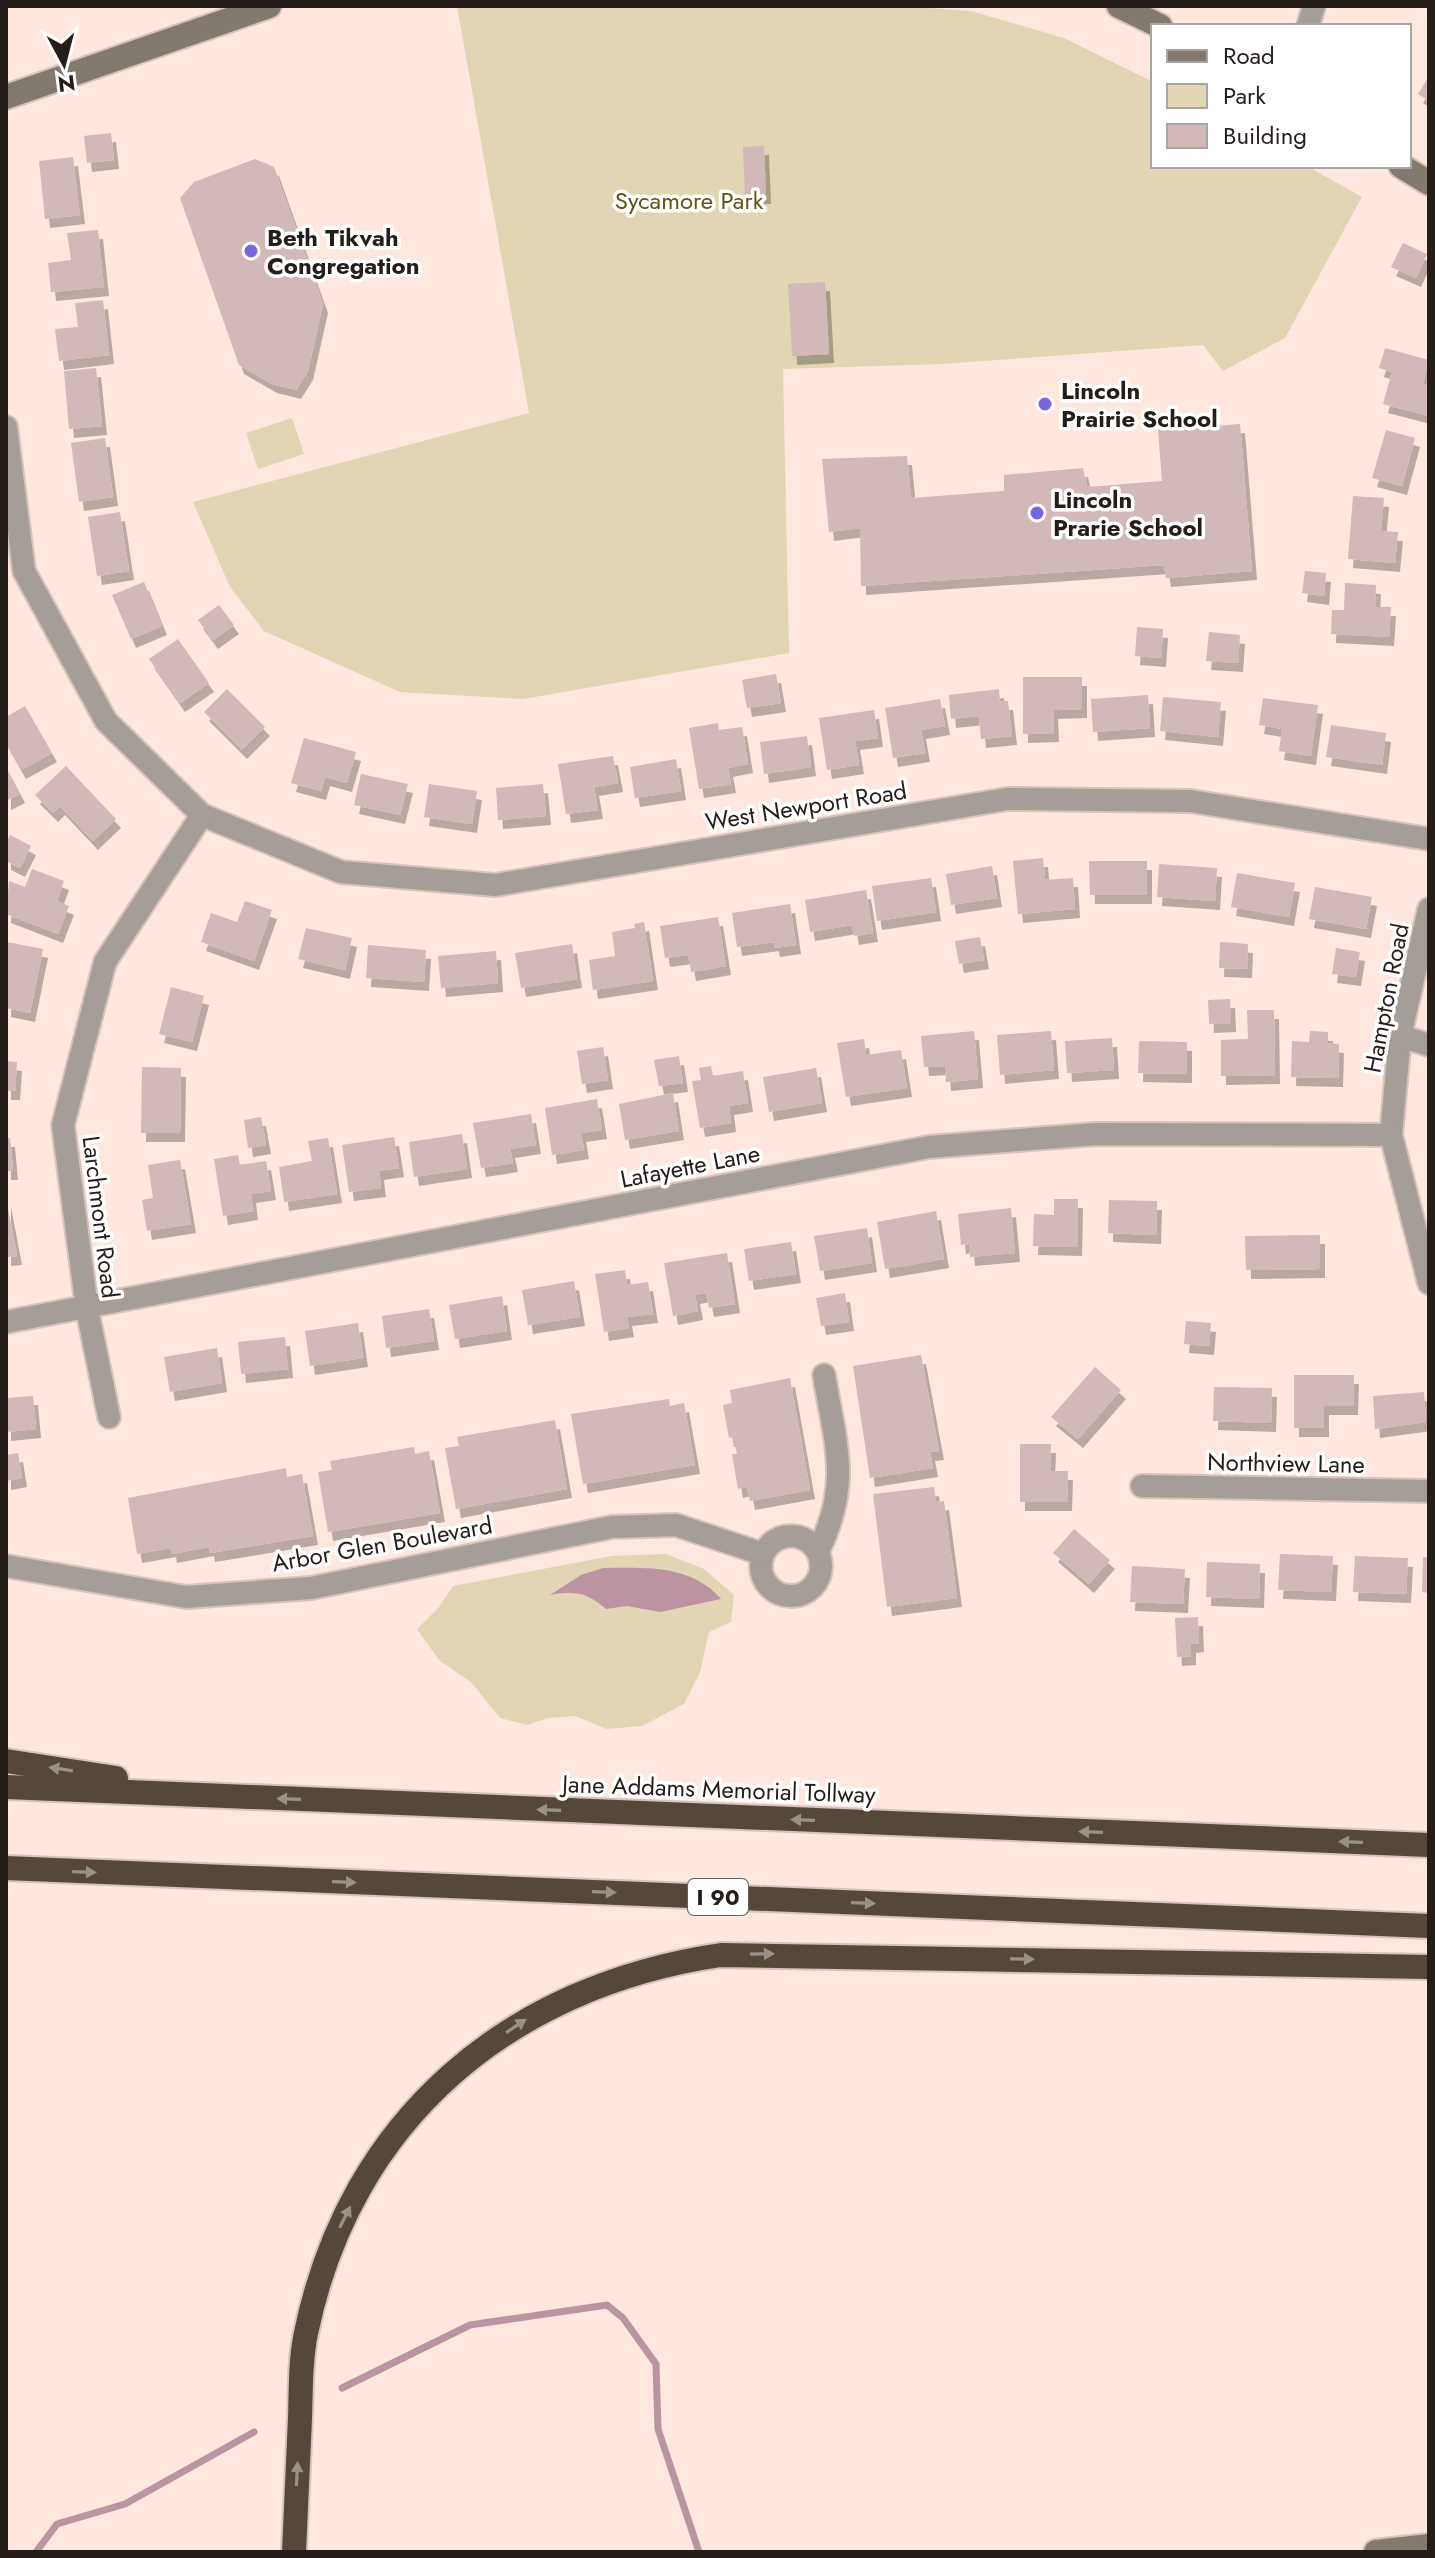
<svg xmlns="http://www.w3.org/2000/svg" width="1435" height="2558" font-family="Jost,sans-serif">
  <defs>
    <filter id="shadow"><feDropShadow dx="5" dy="9" stdDeviation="0" flood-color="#0004"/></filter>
  </defs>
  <rect width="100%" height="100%" fill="#fde7de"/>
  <g fill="#e1d5b4">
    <path d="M457,6H899L971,11L1064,38L1153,82V166H1307L1362,197L1285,338L1223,371L1203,345L942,364L783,369L789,653L523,699L400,692L264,631L230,587L193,502L529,413Z"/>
    <path d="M292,418L304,454L258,469L246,433Z"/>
    <path d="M666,1554L704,1569L734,1595L731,1622L709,1632L700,1672L684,1704L642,1726L607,1729L575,1716L548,1718L527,1725L500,1718L472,1683L439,1660L417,1629L439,1607L453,1586L612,1556Z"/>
  </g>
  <path fill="#bc93a0" d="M603,1568C646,1568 690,1564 721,1599L660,1612L627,1606L606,1609C587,1593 575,1590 550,1595L581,1575Z"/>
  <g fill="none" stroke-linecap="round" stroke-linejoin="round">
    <g stroke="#bc93a0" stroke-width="7">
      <path d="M342,2388L470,2325L607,2305L623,2318L656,2364L658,2429L699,2552"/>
      <path d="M36,2552L57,2524L125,2504L254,2432"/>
    </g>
  </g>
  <g fill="#d0b9b8" filter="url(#shadow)">
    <path d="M1429,76V101L1418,94Z"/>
    <path d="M111,133L114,160L87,163L84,136Z"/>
    <path d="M764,146L766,195L745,196L743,147Z"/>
    <path d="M73,157L80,215L45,219L39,161Z"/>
    <path d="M255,159L274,167L323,304L308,371L296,390L272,384L239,365L180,198L194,182Z"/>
    <path d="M98,230L104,287L51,292L48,263L71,260L67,233Z"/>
    <path d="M1403,243L1427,254L1416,278L1391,267Z"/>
    <path d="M825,282L829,354L792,356L788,284Z"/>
    <path d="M103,300L109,355L59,361L55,329L78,327L75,303Z"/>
    <path d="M1385,348L1429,360L1423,384L1429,385V416L1383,404L1392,372L1379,368Z"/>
    <path d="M96,368L102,426L69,429L64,371Z"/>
    <path d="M1240,424L1252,571L1166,578L1164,565L861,586L860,528L829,532L822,459L907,456L911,498L1004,491V475L1083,468L1087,487L1162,481L1158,430Z"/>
    <path d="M1386,430L1415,438L1402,486L1372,478Z"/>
    <path d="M105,438L113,497L79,502L71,443Z"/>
    <path d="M1353,496L1384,498L1381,531L1398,532L1395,563L1348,559Z"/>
    <path d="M120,512L129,571L97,576L88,517Z"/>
    <path d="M1305,571L1326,573L1324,596L1302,593Z"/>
    <path d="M144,582L162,626L131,639L112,595Z"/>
    <path d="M1345,583L1376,585L1375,607H1391L1389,637L1331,634L1332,610H1344Z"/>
    <path d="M219,605L234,625L213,640L198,620Z"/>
    <path d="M1137,627L1163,629L1161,658L1135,656Z"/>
    <path d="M1209,632L1240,635L1238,663L1206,661Z"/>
    <path d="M178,639L209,683L180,703L149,659Z"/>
    <path d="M776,674L781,703L747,708L742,680Z"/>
    <path d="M1023,677H1082V709L1053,710L1054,733L1023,734Z"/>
    <path d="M227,689L265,727L242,750L204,712Z"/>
    <path d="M999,689L1000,701H1008L1012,736L981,739L979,716L951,719L949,695Z"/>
    <path d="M1148,695L1150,728L1093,732L1091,699Z"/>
    <path d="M1163,697L1221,702L1218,737L1160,731Z"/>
    <path d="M1263,698L1318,705L1311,756L1279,751L1282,729L1259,725Z"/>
    <path d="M940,699L945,726L921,730L925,753L893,758L885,708Z"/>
    <path d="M25,706L52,753L21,770L6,744V717Z"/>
    <path d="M874,710L878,738L855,741L859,765L827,770L819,718Z"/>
    <path d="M718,723L719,730L742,727L748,764L728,768L731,784L699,789L689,728Z"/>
    <path d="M1331,725L1386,733L1382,765L1326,757Z"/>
    <path d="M807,736L811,767L764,774L760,742Z"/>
    <path d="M304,738L356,752L347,783L325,777L321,791L291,783Z"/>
    <path d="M613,756L618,783L594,787L598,810L566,814L558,764Z"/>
    <path d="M676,759L681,791L635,798L630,767Z"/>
    <path d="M66,766L116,819L93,841L60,806L53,813L35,795Z"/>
    <path d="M6,767L20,794L6,801Z"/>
    <path d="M361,774L408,784L400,815L354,805Z"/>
    <path d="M429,784L477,791L472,824L424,817Z"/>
    <path d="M543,784L546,816L498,820L496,788Z"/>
    <path d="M10,835L31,846L20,868L6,861V843Z"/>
    <path d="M1043,858L1045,880L1073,878L1075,909L1018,914L1013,861Z"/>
    <path d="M1089,861H1147V895H1090Z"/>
    <path d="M1159,864L1217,868L1215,901L1157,897Z"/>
    <path d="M992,866L997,898L951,905L946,874Z"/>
    <path d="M32,869L64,881L57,901L69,906L58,934L6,914L9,881L25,887Z"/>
    <path d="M1237,873L1295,883L1289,917L1231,907Z"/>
    <path d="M931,878L936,912L877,921L872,886Z"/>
    <path d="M1315,887L1372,897L1366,929L1309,919Z"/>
    <path d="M866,890L873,933L854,936L852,925L810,932L805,900Z"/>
    <path d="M245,901L272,910L254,961L201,942L211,913L237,922Z"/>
    <path d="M790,904L796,945L775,948L774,942L737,947L732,913Z"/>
    <path d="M718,917L726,966L691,972L688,955L665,958L660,926Z"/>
    <path d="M644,922L653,981L593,990L589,960L615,956L612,932L635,928L634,924Z"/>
    <path d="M306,928L352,938L345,970L298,959Z"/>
    <path d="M980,937L984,960L959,964L955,941Z"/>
    <path d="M7,942L43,949L30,1013L6,1008Z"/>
    <path d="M1220,942L1248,944L1247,969L1219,968Z"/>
    <path d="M572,944L577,979L521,988L515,953Z"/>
    <path d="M368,945L426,950L424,982L366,978Z"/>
    <path d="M1336,948L1360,952L1356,977L1332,974Z"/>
    <path d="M496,951L498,983L441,988L438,956Z"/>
    <path d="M171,987L204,996L192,1042L159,1034Z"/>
    <path d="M1230,999L1231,1023L1209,1024L1208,1000Z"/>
    <path d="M1247,1010H1274L1275,1075L1221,1076V1040L1248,1039Z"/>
    <path d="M974,1031L978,1079L946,1082L945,1066L924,1067L921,1036Z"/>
    <path d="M1051,1031L1054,1070L1000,1075L997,1035Z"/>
    <path d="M1310,1031L1328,1032V1043L1339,1044L1338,1078L1291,1077L1292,1041L1309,1042Z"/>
    <path d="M1112,1038L1114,1070L1067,1073L1065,1041Z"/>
    <path d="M864,1039L866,1055L901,1050L907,1088L846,1097L837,1043Z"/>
    <path d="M1139,1041L1187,1042V1074L1138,1073Z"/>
    <path d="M603,1047L608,1080L582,1084L577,1051Z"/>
    <path d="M679,1056L683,1083L659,1086L654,1060Z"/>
    <path d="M6,1061L17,1062L15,1091H6Z"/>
    <path d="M711,1066L713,1076L743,1071L748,1103L729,1106L731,1123L700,1128L692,1081L701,1080L699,1068Z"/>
    <path d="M142,1067L181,1068L180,1133H141Z"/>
    <path d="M816,1068L822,1103L769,1112L763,1077Z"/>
    <path d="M673,1093L679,1131L625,1140L619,1104Z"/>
    <path d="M597,1099L602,1130L581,1133L584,1150L552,1155L545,1108Z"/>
    <path d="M531,1114L536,1145L510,1149L513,1163L481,1168L473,1123Z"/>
    <path d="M261,1117L266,1145L248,1148L244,1120Z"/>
    <path d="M462,1134L467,1169L414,1177L409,1142Z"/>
    <path d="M394,1137L399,1168L379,1171L381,1188L349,1192L342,1145Z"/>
    <path d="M6,1138H10L13,1171H6Z"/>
    <path d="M328,1138L337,1194L284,1202L279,1167L312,1161L308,1141Z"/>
    <path d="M238,1155L240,1165L266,1161L271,1191L251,1194L253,1211L223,1216L214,1159Z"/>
    <path d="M180,1160L191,1224L147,1231L142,1200L153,1198L148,1165Z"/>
    <path d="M6,1198L17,1256L6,1257Z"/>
    <path d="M1054,1199H1078L1077,1247L1033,1246L1034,1214L1054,1215Z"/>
    <path d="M1109,1200L1157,1201L1156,1235L1108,1233Z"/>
    <path d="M1011,1208L1015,1253L970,1257L969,1244L961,1245L958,1214Z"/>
    <path d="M936,1211L944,1259L885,1269L877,1222Z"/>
    <path d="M867,1228L872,1263L820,1271L814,1236Z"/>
    <path d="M1320,1235V1269L1246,1270L1245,1236Z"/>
    <path d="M791,1242L796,1274L749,1281L744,1249Z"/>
    <path d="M727,1253L735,1304L709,1308L706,1293L695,1295L698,1311L673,1316L664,1263Z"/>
    <path d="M625,1270L627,1285L648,1282L653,1314L627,1317L629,1328L604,1332L595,1274Z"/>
    <path d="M574,1281L580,1317L528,1325L522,1290Z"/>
    <path d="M845,1293L849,1322L821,1326L816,1298Z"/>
    <path d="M502,1296L507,1331L455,1339L449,1305Z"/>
    <path d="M429,1309L434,1341L386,1348L382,1316Z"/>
    <path d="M1186,1321L1211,1323L1209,1346L1184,1344Z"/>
    <path d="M358,1323L363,1358L310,1366L305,1331Z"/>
    <path d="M285,1337L288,1369L241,1374L238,1342Z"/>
    <path d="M217,1348L222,1383L170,1392L164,1357Z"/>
    <path d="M921,1355L939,1451L930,1452L933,1468L870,1478L853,1366Z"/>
    <path d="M1095,1367L1121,1390L1078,1439L1051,1417Z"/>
    <path d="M1294,1375H1354L1353,1406H1324V1428H1294Z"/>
    <path d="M790,1378L810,1490L750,1501L747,1487L738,1489L732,1454H737L733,1437L729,1438L723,1405L732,1403L730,1390Z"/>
    <path d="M1214,1387L1272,1388L1271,1423L1213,1421Z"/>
    <path d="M1424,1392L1426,1422L1375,1429L1373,1396Z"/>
    <path d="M33,1396L36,1429L6,1432V1398Z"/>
    <path d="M669,1399L670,1406L684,1403L695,1465L583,1484L571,1414Z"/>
    <path d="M555,1420L567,1489L456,1509L445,1448L459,1446L457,1437Z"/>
    <path d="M1020,1444H1051L1050,1471H1068L1067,1502H1020Z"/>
    <path d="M414,1447L415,1454L429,1451L440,1513L328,1532L318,1472L332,1470L330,1461Z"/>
    <path d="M18,1453L22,1478L6,1481V1455Z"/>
    <path d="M286,1468L287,1477L302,1474L313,1536L210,1553L209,1547L172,1554L171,1548L137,1554L128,1498Z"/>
    <path d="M934,1487L936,1502L944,1501L957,1598L887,1607L873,1494Z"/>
    <path d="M1074,1529L1110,1560L1089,1584L1053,1553Z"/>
    <path d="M1280,1554L1333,1556L1331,1592L1278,1590Z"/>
    <path d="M1355,1556L1408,1558L1406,1594L1353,1592Z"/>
    <path d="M1423,1557L1429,1558V1593L1422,1592Z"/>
    <path d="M1207,1562L1260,1564L1259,1599L1206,1597Z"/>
    <path d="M1132,1566L1185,1569L1183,1604L1130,1602Z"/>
    <path d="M1198,1617L1199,1643L1191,1644V1656L1177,1657L1175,1618Z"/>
  </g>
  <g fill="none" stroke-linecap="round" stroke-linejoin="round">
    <defs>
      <g id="street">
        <path d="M1308,26L1314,6"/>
        <path d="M6,427L24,571L106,721L202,815L341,872L495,885L1007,799L1190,801L1429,839"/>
        <path d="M1429,909L1400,1036L1391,1135L1429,1283"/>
        <path d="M1400,1036L1429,1045"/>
        <path d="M6,1322L929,1147L1096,1134L1391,1135"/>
        <path d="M109,1417L87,1309L63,1125L105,962L202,815"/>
        <path d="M1142,1486L1429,1491"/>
        <circle cx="791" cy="1566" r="30"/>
        <path d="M818,1552C851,1483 836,1447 824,1375"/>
        <path d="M6,1566L186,1597L311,1588L612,1527L676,1525L763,1554"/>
      </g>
      <g id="secondary">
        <path d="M1119,6L1160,26"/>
        <path d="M6,97L269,6"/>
        <path d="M1401,166L1429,183"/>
        <path d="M1376,2552L1429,2546"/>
      </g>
      <g id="highway">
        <path d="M6,1761L116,1778"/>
        <path d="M6,1787L1429,1845"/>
        <path d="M6,1868L1429,1926"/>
        <path d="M294,2552C296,2507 298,2463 300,2418C301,2390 300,2361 306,2333C350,2119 509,1986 721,1955L1429,1967"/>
      </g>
    </defs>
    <use href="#street" stroke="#d6c3bb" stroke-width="26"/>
    <use href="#secondary" stroke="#d6c3bb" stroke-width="28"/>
    <use href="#highway" stroke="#d6c3bb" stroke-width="28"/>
    <use href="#street" stroke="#a59e98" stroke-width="22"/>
    <use href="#secondary" stroke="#82796f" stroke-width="24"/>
    <use href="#highway" stroke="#55483b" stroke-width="24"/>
  </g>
  <defs><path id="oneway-solid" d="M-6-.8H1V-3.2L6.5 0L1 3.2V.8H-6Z" transform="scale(2)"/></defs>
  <g fill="#999189">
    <use href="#oneway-solid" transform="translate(61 1769) rotate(-171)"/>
    <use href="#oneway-solid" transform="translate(289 1799) rotate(-178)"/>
    <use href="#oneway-solid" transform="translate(549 1810) rotate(-178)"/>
    <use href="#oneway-solid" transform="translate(803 1820) rotate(-178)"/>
    <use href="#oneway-solid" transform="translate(1091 1832) rotate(-178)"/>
    <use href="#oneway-solid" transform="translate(1351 1842) rotate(-178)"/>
    <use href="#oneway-solid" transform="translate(84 1872) rotate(2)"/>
    <use href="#oneway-solid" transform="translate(344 1882) rotate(2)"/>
    <use href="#oneway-solid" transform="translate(604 1892) rotate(2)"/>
    <use href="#oneway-solid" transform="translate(863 1903) rotate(2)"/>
    <use href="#oneway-solid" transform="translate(762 1954) rotate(-1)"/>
    <use href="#oneway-solid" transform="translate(1022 1959) rotate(1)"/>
    <use href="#oneway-solid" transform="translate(516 2026) rotate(-34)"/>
    <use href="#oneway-solid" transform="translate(345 2217) rotate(-63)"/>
    <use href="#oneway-solid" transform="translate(297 2474) rotate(-87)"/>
  </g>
  <g fill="#7a65e1" stroke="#fff" stroke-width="3">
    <circle cx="251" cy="251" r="8"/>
    <circle cx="1045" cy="404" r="8"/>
    <circle cx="1037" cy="513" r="8"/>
  </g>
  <g text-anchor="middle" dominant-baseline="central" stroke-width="7" stroke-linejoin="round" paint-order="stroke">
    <rect fill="#fff" stroke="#66615f" stroke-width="2" x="688" y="1879" width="60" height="36" rx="6"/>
    <g font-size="22" font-weight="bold" fill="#251d1a">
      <text x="718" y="1897">I 90</text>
    </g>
    <g font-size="24" fill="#665213" stroke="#fff">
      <text x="689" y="200">Sycamore Park</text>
    </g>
    <g font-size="24" font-weight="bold" fill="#251d1a" stroke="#fff" text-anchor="start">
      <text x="267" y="237">Beth Tikvah<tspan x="267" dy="28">Congregation</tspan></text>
      <text x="1061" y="390">Lincoln<tspan x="1061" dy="28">Prairie School</tspan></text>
      <text x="1053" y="499">Lincoln<tspan x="1053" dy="28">Prarie School</tspan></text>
    </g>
    <g font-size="24" fill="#251d1a" stroke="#fff">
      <text transform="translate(806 806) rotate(-9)">West Newport Road</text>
      <text transform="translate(1386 998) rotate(-79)">Hampton Road</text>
      <text transform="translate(690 1166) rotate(-11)">Lafayette Lane</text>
      <text transform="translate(101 1217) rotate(83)">Larchmont Road</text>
      <text transform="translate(1286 1463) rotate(1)">Northview Lane</text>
      <text transform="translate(382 1544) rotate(-10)">Arbor Glen Boulevard</text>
      <text transform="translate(719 1789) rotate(2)">Jane Addams Memorial Tollway</text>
    </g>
  </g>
  <rect width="1435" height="2558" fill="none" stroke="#251d1a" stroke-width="16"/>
  <rect x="1151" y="24" width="260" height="144" fill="#ffffff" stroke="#a8a5a3" stroke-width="2"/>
  <rect x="1167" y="50" width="40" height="12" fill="#82796f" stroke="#a8a5a3" stroke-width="2"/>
  <text x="1223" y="64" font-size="24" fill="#251d1a">Road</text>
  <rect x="1167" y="84" width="40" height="24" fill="#e1d5b4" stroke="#a8a5a3" stroke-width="2"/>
  <text x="1223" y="104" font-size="24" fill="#251d1a">Park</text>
  <rect x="1167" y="124" width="40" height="24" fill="#d0b9b8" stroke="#a8a5a3" stroke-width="2"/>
  <text x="1223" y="144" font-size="24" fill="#251d1a">Building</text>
  <g transform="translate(64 64) rotate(173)" stroke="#ffffff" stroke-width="6" paint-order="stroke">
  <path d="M0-6L14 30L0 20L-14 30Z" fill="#251d1a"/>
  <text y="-12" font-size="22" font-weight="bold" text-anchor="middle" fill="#251d1a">N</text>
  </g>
</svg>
